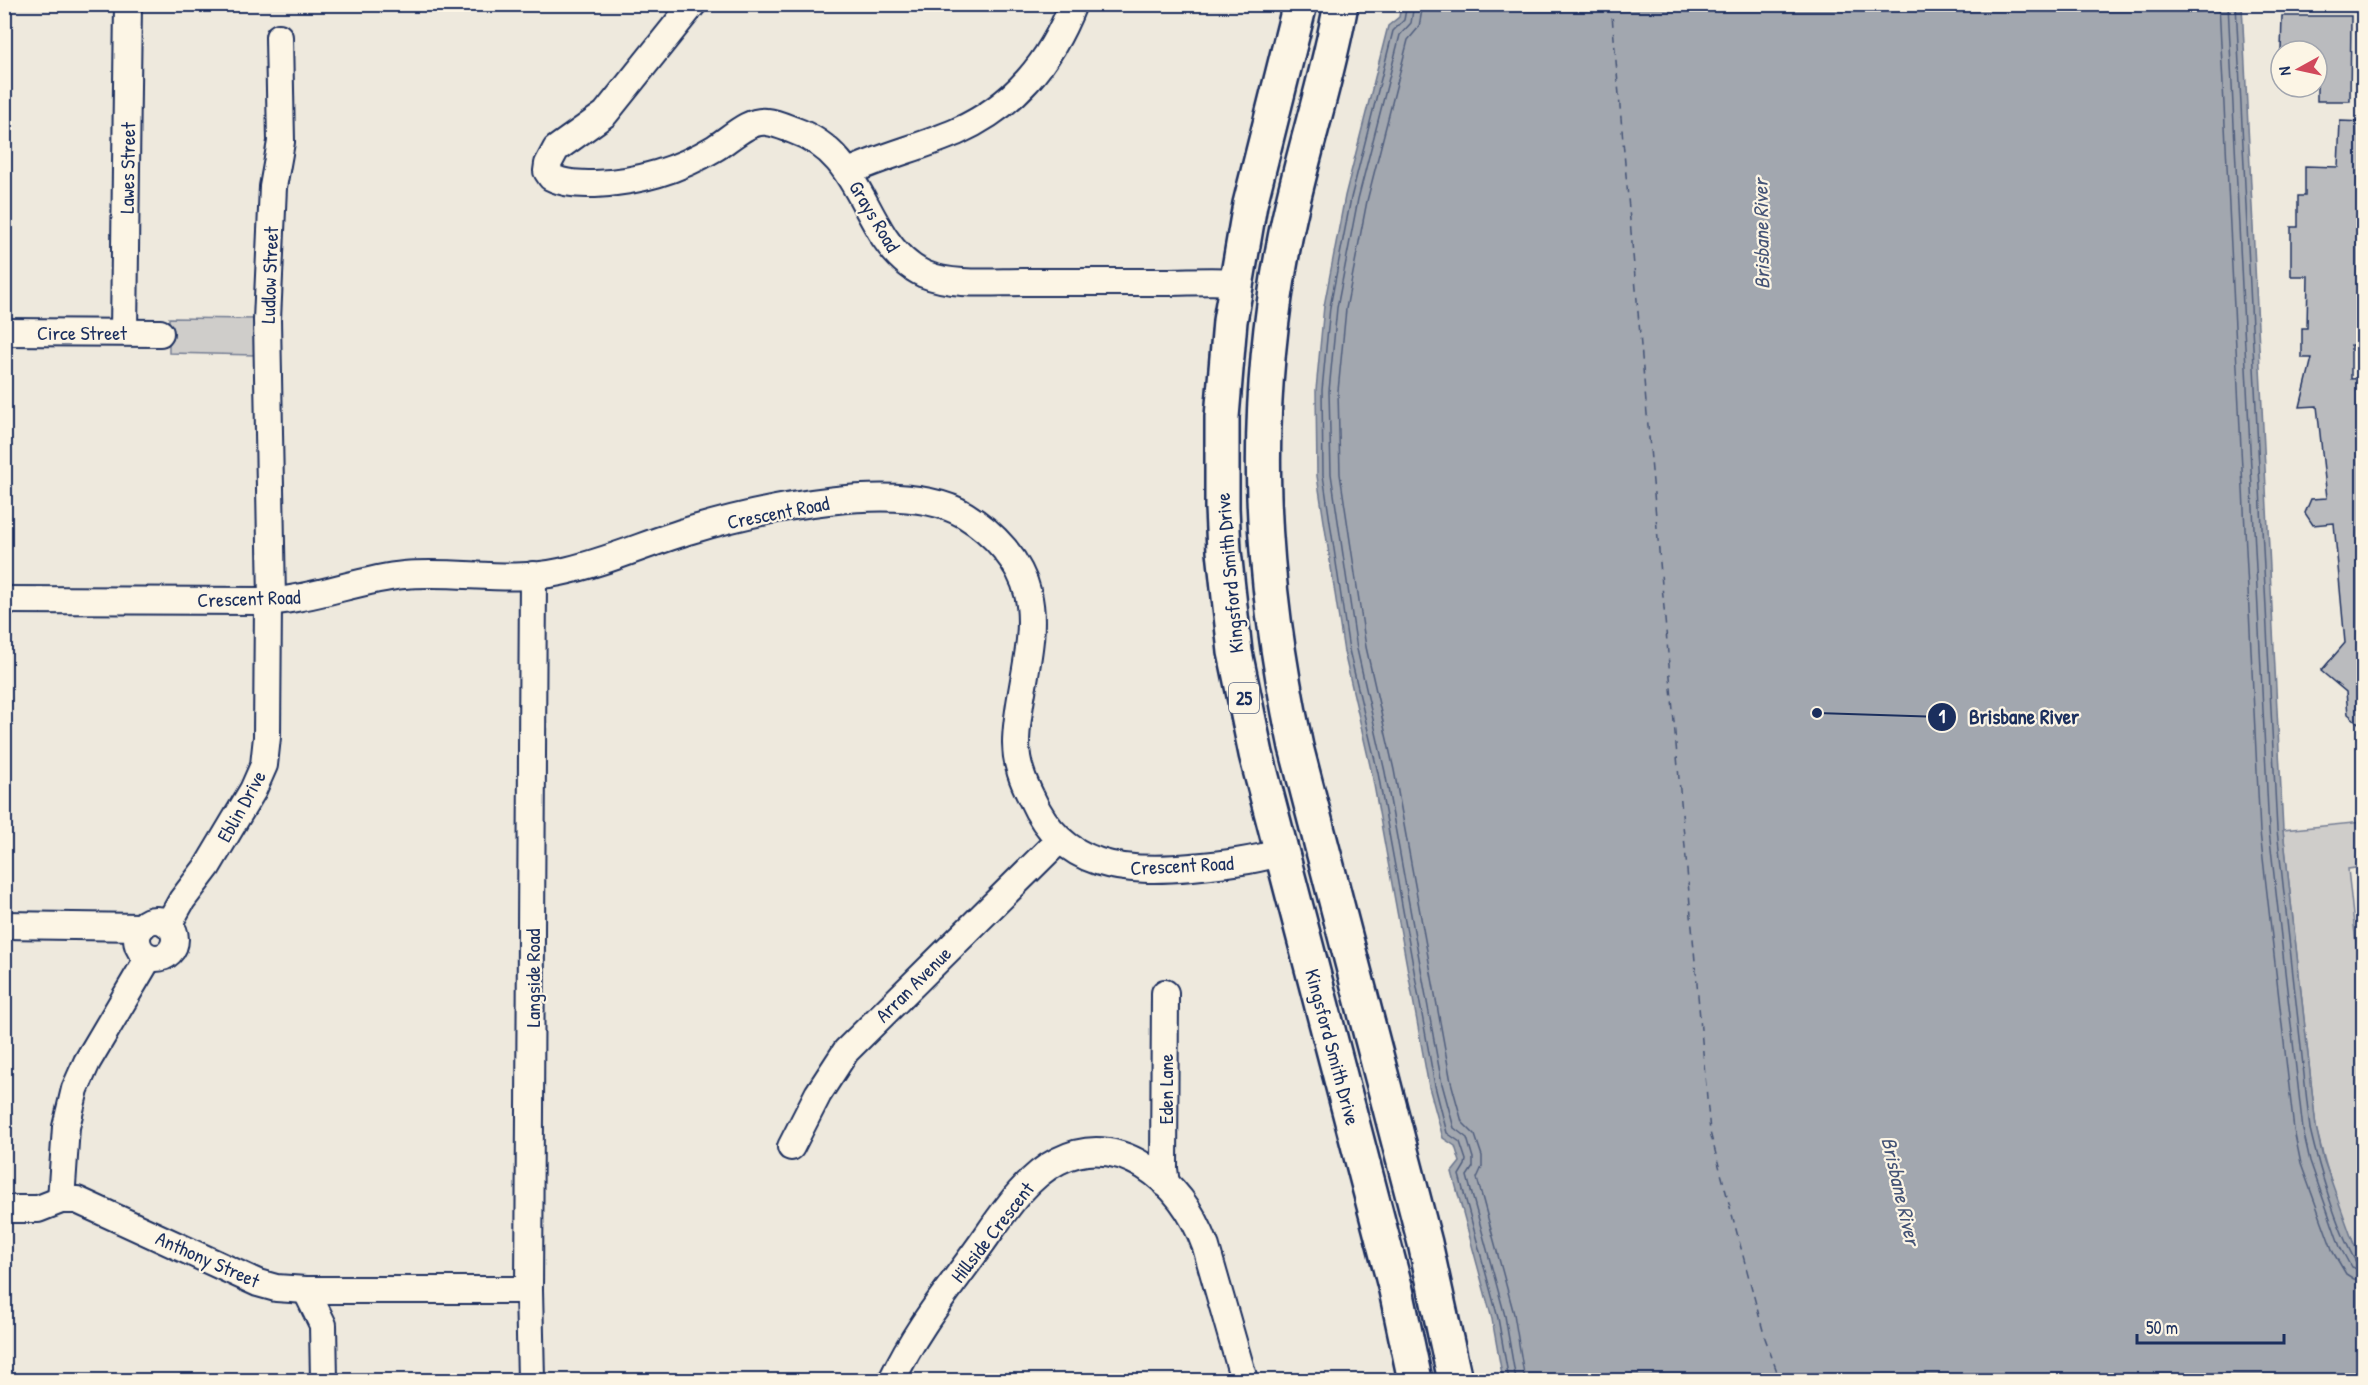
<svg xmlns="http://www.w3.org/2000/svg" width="2368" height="1385" font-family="'Patrick Hand',sans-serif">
  <rect width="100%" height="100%" fill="#eee9dd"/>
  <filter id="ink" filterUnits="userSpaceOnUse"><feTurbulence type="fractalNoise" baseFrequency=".0167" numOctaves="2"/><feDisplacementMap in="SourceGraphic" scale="12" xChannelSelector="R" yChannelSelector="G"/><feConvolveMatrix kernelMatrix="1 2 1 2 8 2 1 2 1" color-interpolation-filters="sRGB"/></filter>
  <g filter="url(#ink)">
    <g fill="#cfcdca" stroke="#757e94" stroke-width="1.5">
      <path d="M169,318L257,319L256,355L169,353Z"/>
      <path d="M2363,822V867L2348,869L2364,1019L2363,1263C2342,1221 2327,1173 2316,1127L2283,830Z"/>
    </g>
    <path fill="#a2a7af" stroke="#6c778f" stroke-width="1.5" d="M1401,5H2242L2283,830L2316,1127L2323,1158L2353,1242L2363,1263V1380H1503L1492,1319L1452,1172L1460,1162L1455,1146L1443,1138L1429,1087L1372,774L1344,652L1317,476L1316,390L1324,306L1345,196L1388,26L1399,17Z"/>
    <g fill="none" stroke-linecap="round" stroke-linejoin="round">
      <g stroke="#515f7e" stroke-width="1.5">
        <path d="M1407,4L1404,20L1393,31L1351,198L1330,307L1322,390L1323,475L1349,650L1378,773L1435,1086L1447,1133L1460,1142L1466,1160L1465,1165L1459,1175L1498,1318L1509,1380"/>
        <path d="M1414,4L1411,23L1400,35L1358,199L1337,308L1329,391L1331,474L1357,649L1385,772L1442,1084L1454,1128L1467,1138L1473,1158V1167L1467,1176L1505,1316L1516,1380"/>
        <path d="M1423,4L1419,27L1408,40L1367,201L1346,309L1338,391L1340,474L1366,647L1394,770L1451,1082L1462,1122L1475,1135L1482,1156V1167L1477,1178L1514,1314L1525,1380"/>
        <path d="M2219,4L2260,832L2294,1130L2301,1164L2333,1252L2346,1274L2354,1279L2364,1280"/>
        <path d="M2228,4L2269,831L2303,1130L2310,1161L2340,1247L2351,1267L2364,1271"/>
        <path d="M2236,4L2277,830L2310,1129C2319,1168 2336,1227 2356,1262L2364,1264"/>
      </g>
      <path stroke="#445376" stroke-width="1.5" stroke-dasharray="8 6" stroke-linecap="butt" d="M1611,4L1710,1132L1765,1338L1780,1380"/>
    </g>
    <g fill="#babbbe" stroke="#1b2f5e" stroke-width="1.5">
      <path d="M2282,16H2351L2350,101H2317V51H2281Z"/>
      <path d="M2340,121L2364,122V345H2351V379L2364,378V728L2348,714L2346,692L2321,671L2345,643L2334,523L2313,525L2305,513L2311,499L2327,498L2317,406L2300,407L2312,358H2302V328H2307L2308,276H2291V227H2298V196H2305V166L2338,167Z"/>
    </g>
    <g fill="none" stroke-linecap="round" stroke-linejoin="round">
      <defs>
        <g id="minor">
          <path d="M693,4L605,114L556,149L548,164L547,171L551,177C564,184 581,184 595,184C639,182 677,171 715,148C730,139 749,119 767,122C776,123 785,127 793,130C847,149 856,193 884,237C894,252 907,266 924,274C953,286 991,282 1023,282C1070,282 1117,282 1164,282C1188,282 1212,280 1236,282"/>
          <path d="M849,172C883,156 921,147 956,132C1014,106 1050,63 1073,4"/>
          <path d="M4,332L160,333"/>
          <path d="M124,332L128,4"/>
          <path d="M4,600L276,601C320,597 361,579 404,575C456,570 509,583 560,572C605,563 647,543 691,530C758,510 903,477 965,515C994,533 1020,561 1028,594C1039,638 1016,698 1016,743C1016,764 1023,781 1032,799C1063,869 1125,873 1192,867C1223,864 1252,861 1282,852"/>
          <path d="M272,600L267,320L273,187L281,142L279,37"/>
          <circle cx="156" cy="939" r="19"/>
          <path d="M4,925L142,927"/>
          <path d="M168,925L182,900L207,867L253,790L264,765L267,737L268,601"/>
          <path d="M1165,993L1164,1169L1166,1184"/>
          <path d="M791,1147L818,1094L846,1051L1059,840"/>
          <path d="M61,1200L66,1127L75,1089L87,1062L149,957"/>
          <path d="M4,1209H38L61,1200H77L258,1283L276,1288L306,1290H529"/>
          <path d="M306,1290L323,1325L324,1380"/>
          <path d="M531,1380L529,1290L533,575"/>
          <path d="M892,1380C916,1329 946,1293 979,1247C1000,1218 1024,1178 1058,1161C1087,1146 1116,1149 1144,1166C1174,1185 1194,1214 1206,1247L1244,1380"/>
        </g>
        <g id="highway">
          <path d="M1300,4L1250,204L1230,321L1222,417V508L1224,551L1235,652L1256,754L1396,1290L1415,1380"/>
          <path d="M1341,4C1327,83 1300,160 1285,238C1251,413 1259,574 1296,747L1425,1243L1455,1380"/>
        </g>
      </defs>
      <use href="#minor" stroke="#1b2f5e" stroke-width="30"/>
      <use href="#highway" stroke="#1b2f5e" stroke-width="38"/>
      <use href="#minor" stroke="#fcf5e5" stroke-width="26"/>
      <use href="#highway" stroke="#fcf5e5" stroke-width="33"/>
    </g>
  </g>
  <g text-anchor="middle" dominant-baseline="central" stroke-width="4.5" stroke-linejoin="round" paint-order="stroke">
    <rect fill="#fcf5e5" stroke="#5e6a86" stroke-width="1.5" x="1229" y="683" width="30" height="30" rx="4.5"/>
    <g font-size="18" font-weight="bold" fill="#1b2f5e">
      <text x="1244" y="698">25</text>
    </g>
    <g font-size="20" fill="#1b2f5e" stroke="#fcf5e5">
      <text transform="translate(127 168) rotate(-89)">Lawes Street</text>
      <text transform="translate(875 216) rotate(59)">Grays Road</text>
      <text transform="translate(269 275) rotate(-88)">Ludlow Street</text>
      <text x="82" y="332">Circe Street</text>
      <text transform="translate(778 512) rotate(-11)">Crescent Road</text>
      <text transform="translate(1229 573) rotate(-95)">Kingsford Smith Drive</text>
      <text transform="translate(249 598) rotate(-2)">Crescent Road</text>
      <text transform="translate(241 806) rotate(-61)">Eblin Drive</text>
      <text transform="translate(1182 865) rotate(-3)">Crescent Road</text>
      <text transform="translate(532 978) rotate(-90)">Langside Road</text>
      <text transform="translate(913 984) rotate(-45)">Arran Avenue</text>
      <text transform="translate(1333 1047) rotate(75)">Kingsford Smith Drive</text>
      <text transform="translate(1165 1089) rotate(-90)">Eden Lane</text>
      <text transform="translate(992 1232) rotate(-52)">Hillside Crescent</text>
      <text transform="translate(208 1259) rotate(24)">Anthony Street</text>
    </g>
    <g font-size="21" font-style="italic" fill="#445376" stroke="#fcf5e5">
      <text transform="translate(1761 234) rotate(-91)">Brisbane River</text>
      <text transform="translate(1901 1191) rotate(77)">Brisbane River</text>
    </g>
  </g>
  <path fill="none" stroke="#1b2f5e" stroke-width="2" d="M1817 713L1942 717"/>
  <g fill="#1b2f5e" stroke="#fcf5e5" stroke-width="2">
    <circle cx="1817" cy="713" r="6"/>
    <circle cx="1942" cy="717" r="15"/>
  </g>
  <g font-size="18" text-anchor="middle" font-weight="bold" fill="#fff">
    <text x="1942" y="723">1</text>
  </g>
  <g font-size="21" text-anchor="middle" font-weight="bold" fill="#1b2f5e" stroke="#fcf5e5" stroke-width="4.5" stroke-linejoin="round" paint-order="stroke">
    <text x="2024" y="724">Brisbane River</text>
  </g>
  <rect width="2368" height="1385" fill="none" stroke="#fcf5e5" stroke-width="24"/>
  <rect x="12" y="12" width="2344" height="1361" fill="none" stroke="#1b2f5e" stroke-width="2" filter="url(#ink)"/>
  <g transform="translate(2299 69) rotate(262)"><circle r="28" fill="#fcf5e5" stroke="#a2a6af" stroke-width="1.5"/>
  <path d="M0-4.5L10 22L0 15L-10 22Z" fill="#d1495b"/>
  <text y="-9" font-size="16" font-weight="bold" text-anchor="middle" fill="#1b2f5e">N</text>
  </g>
  <path d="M2137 1334v9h147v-9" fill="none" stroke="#1b2f5e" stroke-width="3"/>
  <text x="2146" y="1334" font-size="18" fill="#1b2f5e" stroke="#fcf5e5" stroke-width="4.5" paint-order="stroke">50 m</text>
</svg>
